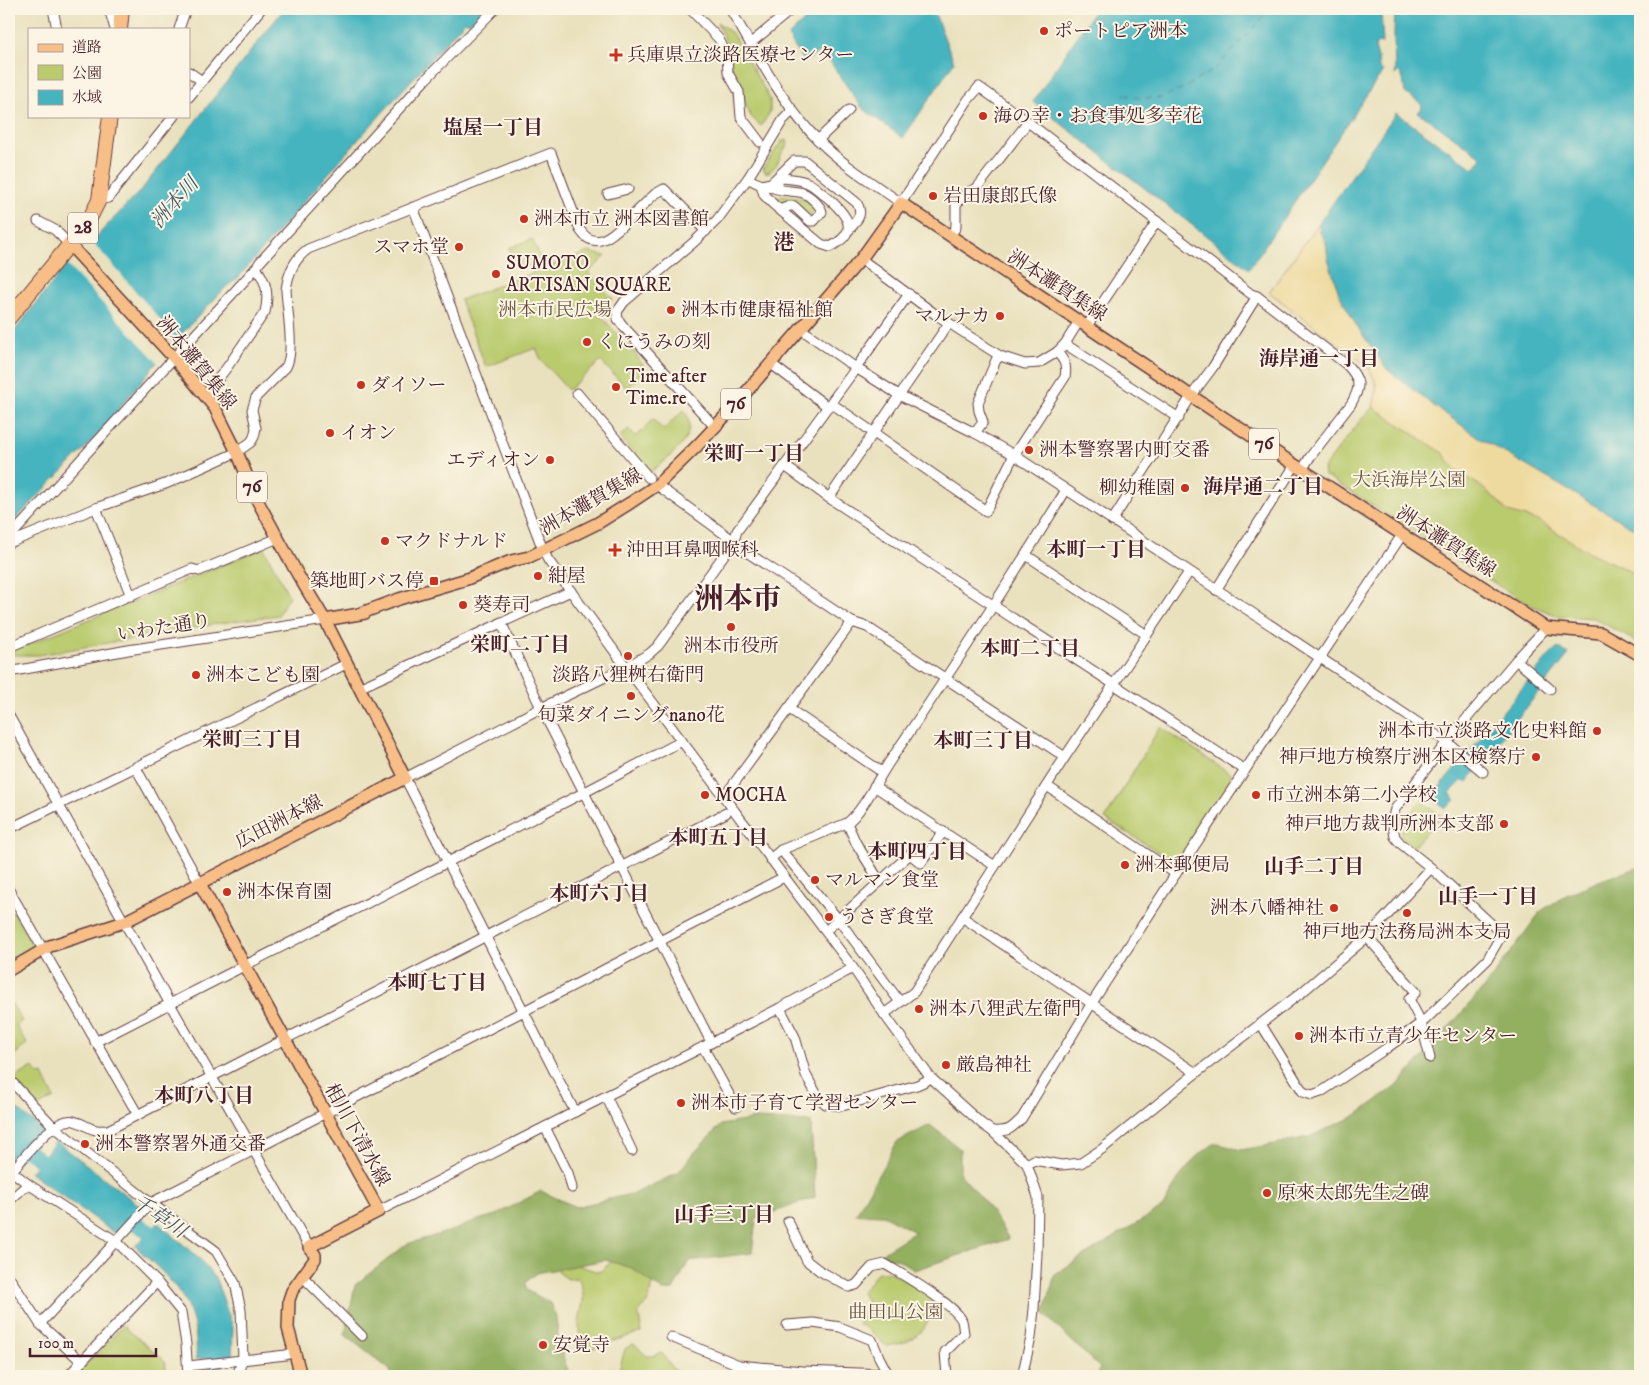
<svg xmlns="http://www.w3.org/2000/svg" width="1649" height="1385" font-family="'IM FELL DW Pica','Noto Serif JP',serif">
  <rect width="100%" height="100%" fill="#fcf5e5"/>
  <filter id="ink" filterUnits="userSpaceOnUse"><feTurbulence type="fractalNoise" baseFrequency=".02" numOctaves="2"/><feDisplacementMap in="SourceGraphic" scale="10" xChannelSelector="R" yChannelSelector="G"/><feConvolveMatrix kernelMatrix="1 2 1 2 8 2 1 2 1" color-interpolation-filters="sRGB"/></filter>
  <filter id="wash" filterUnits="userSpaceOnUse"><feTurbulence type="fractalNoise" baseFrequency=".0096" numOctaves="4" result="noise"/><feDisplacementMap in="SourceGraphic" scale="20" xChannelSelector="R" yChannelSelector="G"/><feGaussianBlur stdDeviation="1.12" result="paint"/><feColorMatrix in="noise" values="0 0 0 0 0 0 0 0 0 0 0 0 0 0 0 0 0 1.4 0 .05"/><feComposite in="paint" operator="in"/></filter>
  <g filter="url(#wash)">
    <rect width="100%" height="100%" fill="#e9e1bd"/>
    <g fill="#bacb6e" stroke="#82754c">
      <path d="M717,22L732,33L770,99V112L761,126L751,117L746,105L740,84L729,63V49Z"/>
      <path d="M787,140L788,145C778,155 782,162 769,172H765L763,168L782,141Z"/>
      <path d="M782,195C795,196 812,198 817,212L812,217L794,202L782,205L779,202L777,198Z"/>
      <path d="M532,239L542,261L518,271L509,248Z"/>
      <path d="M588,252L606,256L588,273L613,299L598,313L634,352L646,370L627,389L601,361L568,390L541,360L536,348L486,367L460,300Z"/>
      <path d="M1373,407L1443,453L1451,464L1460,473L1479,485L1496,499L1508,512L1539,521L1587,551L1640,576V644L1594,618L1558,616L1526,603L1324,475L1323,469L1359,422Z"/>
      <path d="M684,410C702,437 669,456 651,472L619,437L629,429L636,436L653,419L663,430Z"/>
      <path d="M264,548L289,596L278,615L215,624L39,655H9V652Z"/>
      <path d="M1160,727L1238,779L1178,864L1105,819Z"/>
      <path d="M1422,802L1441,816L1413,847L1401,837L1403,824L1419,803Z"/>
      <path d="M14,912L35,951L9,970V937L10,936L9,914Z"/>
      <path d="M9,999L22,1021L16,1025L27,1044L9,1060Z"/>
      <path d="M33,1067L39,1075L43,1074L54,1098L39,1106L13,1079Z"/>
      <path d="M618,1256L656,1274L647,1304L638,1311L642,1332L604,1344L589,1351C584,1345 579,1337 579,1329C579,1307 589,1300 578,1278L568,1279L558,1272L567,1260L580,1266L598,1272L601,1271Z"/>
      <path d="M878,1272H890L927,1293L937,1306C923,1332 916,1342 886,1346L868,1329L858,1324L867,1303L862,1292Z"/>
      <path d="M123,1326L165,1361L167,1376H75Z"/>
      <path d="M633,1344C646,1350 641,1362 660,1353L663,1354L672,1368L680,1373L682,1376H604L620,1368L625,1349Z"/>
    </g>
    <g fill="#93af61" stroke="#6e6746">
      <path d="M1640,867V1376H1096L1100,1368L1044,1314L1055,1274L1163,1207L1178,1179L1196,1157L1215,1143L1241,1150L1264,1146L1309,1137L1355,1116L1398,1085L1488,983L1541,911L1568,894L1604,879Z"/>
      <path d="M755,1119L811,1122L815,1197L756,1219L752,1253L689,1261L673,1290L663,1291L632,1268L605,1260L537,1273L525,1283L527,1290L550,1303L556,1317L559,1345L570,1376H392L390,1370L345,1335L355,1285L407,1244L457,1229L474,1221L496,1215L541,1191L576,1207L635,1193L678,1173L692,1155L721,1125Z"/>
      <path d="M930,1125L960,1149V1174L985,1202L1009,1239L914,1270L896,1258L866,1263L915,1232L883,1215L856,1214L897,1142Z"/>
    </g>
    <path fill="#eeda9e" stroke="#9c7c64" d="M1319,223L1320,232L1326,242L1328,258L1337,287L1356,325L1387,369L1430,403L1481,439L1640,532V576L1587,551L1539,521L1508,512L1496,499L1479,485L1460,473L1451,464L1443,453L1373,407C1378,387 1378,383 1367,366L1269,292Z"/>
    <g fill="#45b4bf" stroke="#486a75">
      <path d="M284,9H483L470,23L465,21L355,143L237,279L227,286L171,345L95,438L9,526V338L66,265L97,236L142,189Z"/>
      <path d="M817,9H933L954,62L903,138L862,108L822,50L804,62L788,36Z"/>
      <path d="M1096,9H1383V11L1381,12L1383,43L1377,42L1375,48L1378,58L1379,69L1383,71L1249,269L1033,102Z"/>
      <path d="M1395,9H1640V532L1481,439L1430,403L1387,369L1356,325L1339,294L1328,258L1326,242L1320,232L1319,223L1396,113L1474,169L1482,157L1418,112L1421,110L1422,106L1418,101L1405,93L1403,79L1399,71L1395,75L1394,34Z"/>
      <path d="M1558,648L1569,654L1467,782L1462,781L1450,793L1455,800L1446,808L1439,803L1433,795L1550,655Z"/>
      <path d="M9,1102L45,1132L15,1165L9,1159Z"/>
      <path d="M56,1141L144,1209L117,1235L30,1173Z"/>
      <path d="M158,1223L198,1257L216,1279L233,1327L232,1357L196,1359C200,1303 173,1282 135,1246Z"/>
    </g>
    <path fill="#e9e1bd" d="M90,239L179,341L159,364L65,263Z"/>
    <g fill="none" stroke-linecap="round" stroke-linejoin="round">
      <g stroke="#45b4bf" stroke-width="15">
        <path d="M9,1134L56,1174"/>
        <path d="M120,1214L166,1242"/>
        <path d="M215,1376L216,1348"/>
      </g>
      <path stroke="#485b66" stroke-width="1" stroke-dasharray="6 5" stroke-linecap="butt" d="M1124,94L1138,98H1161L1187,86L1215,69L1271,9"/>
    </g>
  </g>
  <g filter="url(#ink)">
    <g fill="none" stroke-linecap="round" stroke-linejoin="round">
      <defs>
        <g id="minor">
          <path d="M53,9L57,29"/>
          <path d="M109,9L115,29"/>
          <path d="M690,9L719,39L727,56L728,73L739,92L741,117L760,142"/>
          <path d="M730,9C756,52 783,106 819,141C843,165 873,183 901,203L968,100L979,87L1028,122L1251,294L1257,296L1347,365C1361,380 1361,387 1351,404L1310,457L1302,470"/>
          <path d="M179,29L186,9"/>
          <path d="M751,43L792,9"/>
          <path d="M189,72L202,81"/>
          <path d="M189,97L261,9"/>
          <path d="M818,140L849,110"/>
          <path d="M748,178C754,183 762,185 771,187L782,178C791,179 800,179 808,183C815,186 821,193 827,197C846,214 862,231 830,247L821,244L774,205L764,195L761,185L771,183L794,161H805L857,203C864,215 856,221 849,230"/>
          <path d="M771,187C783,192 793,190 803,193C809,195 821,206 822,212L814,221H810L794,206H790L779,210"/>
          <path d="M608,194L628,189"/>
          <path d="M99,200L108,198L174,116"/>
          <path d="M413,207L543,550L548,560L626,667L649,654L658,646L734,541L737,531L856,368L899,395L975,433L1014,455L1447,742L1516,660L1546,628"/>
          <path d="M38,221L55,230L70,245"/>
          <path d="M950,236L956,227V204L967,193L977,188L1028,122"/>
          <path d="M861,259L935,314L1000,356L1025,364L1039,363L1057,352L1065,344L1079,321"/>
          <path d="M1087,326L1157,221"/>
          <path d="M801,329L856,368L909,294"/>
          <path d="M1065,344L1179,418"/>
          <path d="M770,363L828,407"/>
          <path d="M577,393L649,478"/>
          <path d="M205,396L228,366L265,312C269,295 267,282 256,268"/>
          <path d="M831,403L986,511L1014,455L1065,377C1067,366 1065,361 1057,352"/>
          <path d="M715,427L623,326L618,319L617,312L624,302L694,242L717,220L748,178L783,120L793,110"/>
          <path d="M975,433L983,422L979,411L978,403L996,360L1000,356"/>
          <path d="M785,466L829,498L1245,770"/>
          <path d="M657,485L734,541"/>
          <path d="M829,498L949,323"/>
          <path d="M96,508L131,596"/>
          <path d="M1112,521L1192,395L1213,367L1257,296"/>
          <path d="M9,538L256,268L260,262L426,79L495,9"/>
          <path d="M9,543L96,508L168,483L237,452L251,442L254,437L256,428L252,410L256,397L286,367C295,351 287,310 286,290C288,274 294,259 308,249L551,153L580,230C596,254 615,232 629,219C638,211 646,202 655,194L664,189L706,231"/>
          <path d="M733,543L852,622L867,627L1065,757"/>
          <path d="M1026,555L1147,635"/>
          <path d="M1216,590L1295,465"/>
          <path d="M501,622L541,708L711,1042"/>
          <path d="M9,647L192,569L199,571L278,538"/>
          <path d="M1516,660L1550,689"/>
          <path d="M9,672L128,650L325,620"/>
          <path d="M359,688L571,591"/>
          <path d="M788,708L882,772"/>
          <path d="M9,716L170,1004L309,1247"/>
          <path d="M136,768L199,882"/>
          <path d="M874,786L995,866"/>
          <path d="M1047,786L1176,874"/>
          <path d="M724,797L852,622"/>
          <path d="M847,823L856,843L880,882"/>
          <path d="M9,829L346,664"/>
          <path d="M781,850L838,919L900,1002"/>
          <path d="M770,859L781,850L847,823C864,810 879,776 892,758C952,670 1010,581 1066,490"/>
          <path d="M9,890L138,1115"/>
          <path d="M962,917L1196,1073"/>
          <path d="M830,927L910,854L921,863L943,832"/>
          <path d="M1367,937L1416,992L1409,999L1421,1022L1430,1058"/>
          <path d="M780,1008L795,1037L806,1075L818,1097L826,1104L842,1106L917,1085L926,1081L930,1077"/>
          <path d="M884,1014L914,992L1065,757L1189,572"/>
          <path d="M1261,1024L1303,1092L1312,1095L1321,1092L1387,1048L1425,1020L1487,960L1502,934L1431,868L1400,843L1395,837L1392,821L1395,809L1447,742L1483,772"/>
          <path d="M95,1042L585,792L682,741"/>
          <path d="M703,1047L736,1107"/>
          <path d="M9,1079L53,1126L151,1203L216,1251L235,1283L241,1310L243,1358L237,1376"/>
          <path d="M606,1096L632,1151"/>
          <path d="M575,1112L405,778L541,708L626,667L853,968L884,1014L930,1077L982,1124L992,1131L1027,1164L1038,1197L1037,1254L1034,1309L1031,1338L1022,1376"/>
          <path d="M545,1127L568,1173L572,1188"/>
          <path d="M992,1131C1009,1132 1011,1129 1022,1118L1090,1006L1173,878L1402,535"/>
          <path d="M1027,1164L1034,1160L1061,1165L1081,1163L1102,1149L1196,1073L1301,993L1367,937L1431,868"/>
          <path d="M9,1169L28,1184L116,1241L157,1282L181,1312L186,1344L188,1376"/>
          <path d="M12,1171C25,1157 54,1116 74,1121C90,1125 88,1132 108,1130L726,813"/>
          <path d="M9,1201L28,1184"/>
          <path d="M379,1211L780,1008L853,968"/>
          <path d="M788,1221L807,1261L820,1271L849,1287L856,1285L872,1267L885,1264C901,1274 956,1305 962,1321C963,1324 963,1329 964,1333L945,1352L947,1376"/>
          <path d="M9,1277L40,1324L82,1362"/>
          <path d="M303,1277L362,1336"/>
          <path d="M40,1324L151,1203L784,877"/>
          <path d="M787,1325L813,1323L840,1327L872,1340L879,1357L889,1376"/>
          <path d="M671,1337L739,1365L802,1371L887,1374"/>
          <path d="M188,1366L286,1355L295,1351"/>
          <path d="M68,1376L157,1282"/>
        </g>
        <g id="major">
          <path d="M359,614L399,599L467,579L511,561L529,557L598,523L630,503L657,485L697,446L729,412L861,259L901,203L1295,465L1546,628L1601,633L1640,655"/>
          <path d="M325,620L365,613"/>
          <path d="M199,882L379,1211L309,1247L315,1255V1259L292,1291L289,1300L288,1328L301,1376"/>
          <path d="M9,970L50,946L124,922L405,778L325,620L298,575L256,498L237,452L215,408L174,358L70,245"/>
        </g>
        <g id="highway">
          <path d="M120,29L122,9"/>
          <path d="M9,318L88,222L99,200L110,116"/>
        </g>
      </defs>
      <use href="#minor" stroke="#623c41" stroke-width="11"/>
      <use href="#major" stroke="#623c41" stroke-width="14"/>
      <use href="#highway" stroke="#623c41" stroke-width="16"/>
      <use href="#minor" stroke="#fff" stroke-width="9"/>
      <use href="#major" stroke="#f7be88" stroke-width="11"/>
      <use href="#highway" stroke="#f7be88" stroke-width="14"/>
    </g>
  </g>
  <g fill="#c8321e" stroke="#fcf5e5" stroke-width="2">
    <circle cx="1044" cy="31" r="5"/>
    <path d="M613.5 47.5h5v5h5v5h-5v5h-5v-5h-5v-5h5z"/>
    <circle cx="983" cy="116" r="5"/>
    <circle cx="933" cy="196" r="5"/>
    <circle cx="524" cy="219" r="5"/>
    <circle cx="459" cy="247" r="5"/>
    <circle cx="496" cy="274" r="5"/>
    <circle cx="671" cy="310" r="5"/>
    <circle cx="1000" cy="316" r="5"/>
    <circle cx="587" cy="342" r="5"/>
    <circle cx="361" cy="385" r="5"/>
    <circle cx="616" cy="387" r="5"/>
    <circle cx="330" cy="433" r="5"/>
    <circle cx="1029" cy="450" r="5"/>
    <circle cx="550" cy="460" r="5"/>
    <circle cx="1185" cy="488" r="5"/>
    <circle cx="385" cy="541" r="5"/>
    <path d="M612.5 542.5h5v5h5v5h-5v5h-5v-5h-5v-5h5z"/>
    <circle cx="538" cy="576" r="5"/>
    <rect x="429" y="576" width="10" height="10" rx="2.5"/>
    <circle cx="463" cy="605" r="5"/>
    <circle cx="731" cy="627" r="5"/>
    <circle cx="628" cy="656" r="5"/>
    <circle cx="196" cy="675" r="5"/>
    <circle cx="631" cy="696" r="5"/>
    <circle cx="1597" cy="731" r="5"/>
    <circle cx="1536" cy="757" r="5"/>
    <circle cx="705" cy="795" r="5"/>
    <circle cx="1256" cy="795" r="5"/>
    <circle cx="1504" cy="824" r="5"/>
    <circle cx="1125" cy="865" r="5"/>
    <circle cx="815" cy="880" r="5"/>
    <circle cx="227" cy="892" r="5"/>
    <circle cx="1334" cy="908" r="5"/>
    <circle cx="1407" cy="913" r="5"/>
    <circle cx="829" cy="917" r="5"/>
    <circle cx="919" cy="1009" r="5"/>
    <circle cx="1299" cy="1036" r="5"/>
    <circle cx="946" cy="1065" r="5"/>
    <circle cx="681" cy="1103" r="5"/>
    <circle cx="85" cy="1144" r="5"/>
    <circle cx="1267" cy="1193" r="5"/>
    <circle cx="543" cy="1345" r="5"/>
  </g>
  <g text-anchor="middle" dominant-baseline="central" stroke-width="4" stroke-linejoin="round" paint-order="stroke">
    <g fill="#fcf5e5" stroke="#7f5f63" stroke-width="1">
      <rect x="68" y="212.5" width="30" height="31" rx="4"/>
      <rect x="721" y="388.5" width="30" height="31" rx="4"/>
      <rect x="1249" y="428.5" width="30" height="31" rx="4"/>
      <rect x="237" y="471.5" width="30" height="31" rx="4"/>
    </g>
    <g font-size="18" font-weight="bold" fill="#4a1f2b">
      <text x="83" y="228">28</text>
      <text x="736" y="404">76</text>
      <text x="1264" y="444">76</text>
      <text x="252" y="487">76</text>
    </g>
    <g font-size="19" fill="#4a1f2b" stroke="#fcf5e5" text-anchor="start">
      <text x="1054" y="31">ポートピア洲本</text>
      <text x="627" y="55">兵庫県立淡路医療センター</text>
      <text x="993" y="116">海の幸・お食事処多幸花</text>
      <text x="943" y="196">岩田康郎氏像</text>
      <text x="534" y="219">洲本市立 洲本図書館</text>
      <text x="449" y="247" text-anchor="end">スマホ堂</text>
      <text x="506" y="263">SUMOTO<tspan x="506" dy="22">ARTISAN SQUARE</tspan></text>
      <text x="681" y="310">洲本市健康福祉館</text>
      <text x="990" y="316" text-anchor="end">マルナカ</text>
      <text x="597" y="342">くにうみの刻</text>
      <text x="626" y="376">Time after<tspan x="626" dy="22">Time.re</tspan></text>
      <text x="371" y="385">ダイソー</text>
      <text x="340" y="433">イオン</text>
      <text x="1039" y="450">洲本警察署内町交番</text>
      <text x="540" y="460" text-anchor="end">エディオン</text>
      <text x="1175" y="488" text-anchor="end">柳幼稚園</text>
      <text x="395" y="541">マクドナルド</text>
      <text x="626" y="550">沖田耳鼻咽喉科</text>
      <text x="548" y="576">紺屋</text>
      <text x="424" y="581" text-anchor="end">築地町バス停</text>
      <text x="473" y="605">葵寿司</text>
      <text x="731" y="646" text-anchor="middle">洲本市役所</text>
      <text x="206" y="675">洲本こども園</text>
      <text x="628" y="675" text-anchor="middle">淡路八狸桝右衛門</text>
      <text x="631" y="715" text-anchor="middle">旬菜ダイニングnano花</text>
      <text x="1587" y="731" text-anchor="end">洲本市立淡路文化史料館</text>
      <text x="1526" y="757" text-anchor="end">神戸地方検察庁洲本区検察庁</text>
      <text x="715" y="795">MOCHA</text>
      <text x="1266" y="795">市立洲本第二小学校</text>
      <text x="1494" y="824" text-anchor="end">神戸地方裁判所洲本支部</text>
      <text x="1135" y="865">洲本郵便局</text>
      <text x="825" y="880">マルマン食堂</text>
      <text x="237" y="892">洲本保育園</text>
      <text x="1324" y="908" text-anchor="end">洲本八幡神社</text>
      <text x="839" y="917">うさぎ食堂</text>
      <text x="1407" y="932" text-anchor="middle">神戸地方法務局洲本支局</text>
      <text x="929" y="1009">洲本八狸武左衛門</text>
      <text x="1309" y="1036">洲本市立青少年センター</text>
      <text x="956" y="1065">厳島神社</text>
      <text x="691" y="1103">洲本市子育て学習センター</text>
      <text x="95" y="1144">洲本警察署外通交番</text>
      <text x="1277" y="1193">原來太郎先生之碑</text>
      <text x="553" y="1345">安覚寺</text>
    </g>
    <g font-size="19" fill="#4a1f2b" stroke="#fcf5e5">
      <text transform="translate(1057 286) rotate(33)">洲本灘賀集線</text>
      <text transform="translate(196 363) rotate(51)">洲本灘賀集線</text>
      <text transform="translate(591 502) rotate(-30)">洲本灘賀集線</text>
      <text transform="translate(1446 542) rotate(33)">洲本灘賀集線</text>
      <text transform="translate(164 628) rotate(-9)">いわた通り</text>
      <text transform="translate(279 822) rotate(-27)">広田洲本線</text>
      <text transform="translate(357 1135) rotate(61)">相川下清水線</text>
    </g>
    <g font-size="19" fill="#6c533f" stroke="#fcf5e5">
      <text x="555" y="310">洲本市民広場</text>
      <text x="1409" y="480">大浜海岸公園</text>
      <text x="896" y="1312">曲田山公園</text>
    </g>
    <g font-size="20" font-weight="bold" fill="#4a1f2b" stroke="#fcf5e5">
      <text x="493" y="128">塩屋一丁目</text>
      <text x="1319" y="359">海岸通一丁目</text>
      <text x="754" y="454">栄町一丁目</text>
      <text x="1263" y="487">海岸通二丁目</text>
      <text x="1096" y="550">本町一丁目</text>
      <text x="520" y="645">栄町二丁目</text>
      <text x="1030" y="649">本町二丁目</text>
      <text x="252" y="740">栄町三丁目</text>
      <text x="983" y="741">本町三丁目</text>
      <text x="718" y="838">本町五丁目</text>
      <text x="917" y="852">本町四丁目</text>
      <text x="1314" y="867">山手二丁目</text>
      <text x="599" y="894">本町六丁目</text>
      <text x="1488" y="897">山手一丁目</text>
      <text x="437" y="983">本町七丁目</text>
      <text x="204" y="1096">本町八丁目</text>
      <text x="724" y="1215">山手三丁目</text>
    </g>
    <g font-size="20" font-style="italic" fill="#485b66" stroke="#fcf5e5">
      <text transform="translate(175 203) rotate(-48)">洲本川</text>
      <text transform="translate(159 1217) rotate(34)">千草川</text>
    </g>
    <g font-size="21" font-weight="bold" fill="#4a1f2b" stroke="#fcf5e5">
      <text x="784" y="243">港</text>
    </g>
    <g font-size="29" font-weight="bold" fill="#4a1f2b" stroke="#fcf5e5">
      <text x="738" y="600">洲本市</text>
    </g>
  </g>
  <rect width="1649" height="1385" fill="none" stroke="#fcf5e5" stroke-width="30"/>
  <rect x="28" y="28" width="162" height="90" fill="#fcf5e5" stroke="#b59f9b"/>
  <rect x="38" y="44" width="25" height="8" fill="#f7be88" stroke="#b59f9b"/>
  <text x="72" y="52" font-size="15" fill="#4a1f2b">道路</text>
  <rect x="38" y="65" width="25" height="15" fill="#bacb6e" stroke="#b59f9b"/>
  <text x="72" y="78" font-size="15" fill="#4a1f2b">公園</text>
  <rect x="38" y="90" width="25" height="15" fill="#45b4bf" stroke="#b59f9b"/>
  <text x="72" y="102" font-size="15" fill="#4a1f2b">水域</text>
  <path d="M30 1348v8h126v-8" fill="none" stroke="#4a1f2b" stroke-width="2.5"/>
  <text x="38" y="1348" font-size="15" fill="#4a1f2b" stroke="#fcf5e5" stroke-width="4" paint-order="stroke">100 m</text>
</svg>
